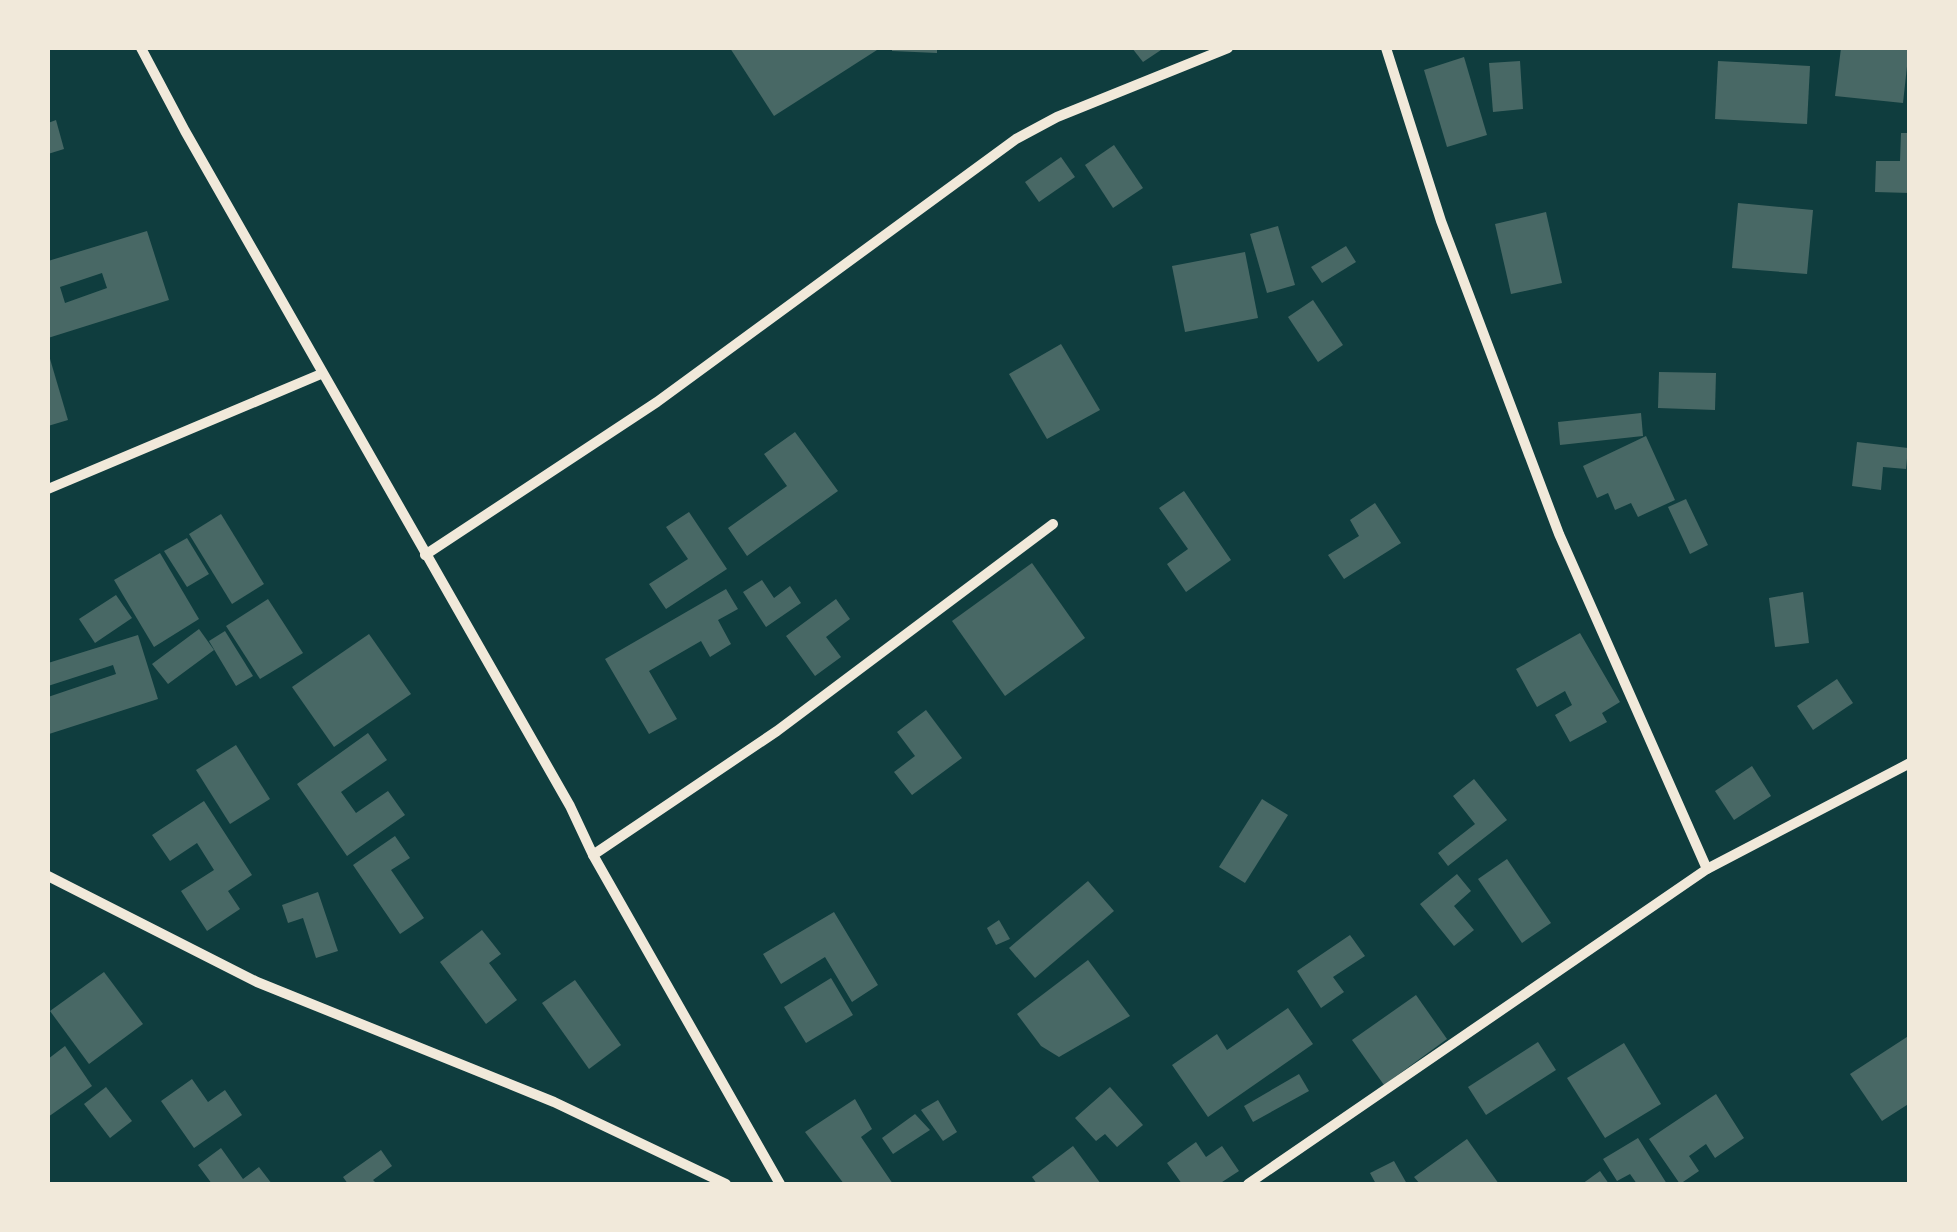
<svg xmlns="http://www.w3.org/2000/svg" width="1957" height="1232" font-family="Manrope,sans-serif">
  <rect width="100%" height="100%" fill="#0f3d3e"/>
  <g fill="#486865" fill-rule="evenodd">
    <path d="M730,48H875L877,50L774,116Z"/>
    <path d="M892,48H937V53L892,51Z"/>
    <path d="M1132,48H1164L1143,62Z"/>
    <path d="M1841,48H1909L1903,103L1835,96Z"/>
    <path d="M1464,57L1487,135L1447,147L1424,70Z"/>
    <path d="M1520,61L1523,109L1493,112L1489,63Z"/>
    <path d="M1718,61L1810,66L1807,124L1715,119Z"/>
    <path d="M56,120L64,149L48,154V123Z"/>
    <path d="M1901,133H1910V193L1875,192L1876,161H1900Z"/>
    <path d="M1114,145L1143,188L1113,208L1085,165Z"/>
    <path d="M1061,157L1075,177L1039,202L1025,182Z"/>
    <path d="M1738,203L1813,210L1807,274L1732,268Z"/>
    <path d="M1546,212L1562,283L1511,294L1495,224Z"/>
    <path d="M1278,226L1295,285L1267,293L1250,234Z"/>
    <path d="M147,231L169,300L48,338V261ZM102,273L107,288L65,303L60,287Z"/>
    <path d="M1346,246L1356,262L1322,283L1311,267Z"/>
    <path d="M1245,252L1258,318L1185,332L1172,266Z"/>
    <path d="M1313,300L1343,345L1318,362L1288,317Z"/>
    <path d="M1061,344L1100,410L1047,439L1009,374Z"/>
    <path d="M48,352L68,420L48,426Z"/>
    <path d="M1659,372L1716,373L1715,410L1658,408Z"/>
    <path d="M1641,413L1643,436L1560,445L1558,422Z"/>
    <path d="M795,432L838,491L747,556L728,528L787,486L764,454Z"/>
    <path d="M1646,436L1675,500L1638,517L1631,503L1615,510L1608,493L1597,498L1583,466Z"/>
    <path d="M1857,442L1908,448L1906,469L1883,467L1881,490L1852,486Z"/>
    <path d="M1184,491L1231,560L1186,592L1167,564L1188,549L1159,508Z"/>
    <path d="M1686,499L1708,545L1690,554L1668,507Z"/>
    <path d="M1375,503L1401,543L1344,579L1328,555L1359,536L1350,520Z"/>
    <path d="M689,512L727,569L666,609L649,584L688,559L666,527Z"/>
    <path d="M221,514L264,584L232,604L189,534Z"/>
    <path d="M187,538L209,574L187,587L164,551Z"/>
    <path d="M160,553L199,619L154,647L114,580Z"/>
    <path d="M1032,563L1085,638L1005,696L952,621Z"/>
    <path d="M762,580L774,598L790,586L801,603L766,627L743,592Z"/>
    <path d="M726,589L738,609L718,620L731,644L710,657L701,641L649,671L677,719L649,734L605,659Z"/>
    <path d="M1803,592L1809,643L1775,647L1769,598Z"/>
    <path d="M116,595L132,618L95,643L79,619Z"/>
    <path d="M268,599L303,653L260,679L226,626Z"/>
    <path d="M836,599L850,619L826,637L841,657L815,676L786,636Z"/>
    <path d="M199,629L214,650L168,684L152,664Z"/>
    <path d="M225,631L253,676L236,686L209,641Z"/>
    <path d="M1580,633L1620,702L1602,713L1607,722L1570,742L1555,715L1572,705L1565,691L1537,707L1516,669Z"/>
    <path d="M369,634L411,694L334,747L292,687Z"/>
    <path d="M138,635L158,699L49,734L48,697L116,674L113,665L48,686V663Z"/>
    <path d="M1837,679L1853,703L1813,730L1797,706Z"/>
    <path d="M926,710L962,758L912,795L894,772L915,756L897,732Z"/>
    <path d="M368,733L387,760L341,792L356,813L388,791L405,815L347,856L297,784Z"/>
    <path d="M236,745L270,799L230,824L196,770Z"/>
    <path d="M1752,766L1771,796L1734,820L1715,791Z"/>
    <path d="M1474,779L1507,820L1448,866L1438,853L1475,824L1453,796Z"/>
    <path d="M1262,799L1288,815L1245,883L1219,867Z"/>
    <path d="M204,801L252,875L228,891L240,909L207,931L181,891L214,870L197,843L170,861L152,835Z"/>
    <path d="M395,836L410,858L391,870L424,918L400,934L353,865Z"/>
    <path d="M1507,859L1551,923L1522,943L1478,879Z"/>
    <path d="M1457,874L1471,891L1454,906L1474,930L1454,946L1420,904Z"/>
    <path d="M1088,881L1114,911L1035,978L1009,948Z"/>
    <path d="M318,892L338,951L316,958L303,918L288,923L282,905Z"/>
    <path d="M834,912L878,985L852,1002L825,957L781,984L763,954Z"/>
    <path d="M999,920L1010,939L996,945L987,928Z"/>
    <path d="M482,930L501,954L489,963L517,1000L486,1024L440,962Z"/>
    <path d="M1350,935L1365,956L1333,977L1344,992L1321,1008L1297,971Z"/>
    <path d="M1088,960L1130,1016L1059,1057L1041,1046L1017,1014Z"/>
    <path d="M104,972L143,1024L89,1064L50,1011Z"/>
    <path d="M831,978L853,1015L806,1043L784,1007Z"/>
    <path d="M575,980L621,1045L589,1069L542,1003Z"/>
    <path d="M1416,995L1447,1039L1384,1085L1352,1040Z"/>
    <path d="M1288,1008L1313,1044L1208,1117L1172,1065L1217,1034L1227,1050Z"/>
    <path d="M1910,1035V1103L1882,1121L1850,1074Z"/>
    <path d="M1538,1042L1556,1070L1486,1115L1468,1087Z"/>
    <path d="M1624,1043L1661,1104L1605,1138L1567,1078Z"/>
    <path d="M65,1046L92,1086L48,1117V1059Z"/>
    <path d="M1299,1074L1309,1091L1253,1122L1244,1106Z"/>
    <path d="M192,1079L208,1102L225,1090L242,1115L194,1148L161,1101Z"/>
    <path d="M106,1087L132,1121L110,1138L84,1104Z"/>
    <path d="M1110,1087L1143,1125L1117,1147L1105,1134L1096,1141L1075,1118Z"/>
    <path d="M1716,1094L1744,1138L1715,1158L1706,1144L1689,1156L1699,1171L1680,1184L1649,1139Z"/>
    <path d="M855,1099L872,1129L861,1137L893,1184H844L805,1132Z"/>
    <path d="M938,1100L957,1132L943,1141L921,1110Z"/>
    <path d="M915,1114L930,1130L893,1154L882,1138Z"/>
    <path d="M1638,1138L1667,1184H1637L1630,1174L1617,1181L1603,1159Z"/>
    <path d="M1467,1139L1499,1184H1420L1414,1177Z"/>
    <path d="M1196,1142L1206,1157L1222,1146L1239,1171L1219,1184H1182L1167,1163Z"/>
    <path d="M1073,1146L1101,1184H1037L1032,1177Z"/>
    <path d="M221,1148L243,1179L259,1167L272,1184H212L198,1165Z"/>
    <path d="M381,1150L392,1166L373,1180L377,1184H348L343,1177Z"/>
    <path d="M1394,1161L1407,1184H1376L1370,1173Z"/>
    <path d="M1600,1171L1609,1184H1582Z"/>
  </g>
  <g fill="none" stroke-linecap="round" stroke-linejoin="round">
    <g stroke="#f1e9da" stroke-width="10">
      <path d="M141,48L185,131L570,806L593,855L780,1184"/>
      <path d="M1386,48L1441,221L1559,534L1707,869"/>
      <path d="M48,489L321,374"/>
      <path d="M425,555L657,402L1016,139L1057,117L1228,48"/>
      <path d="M593,855L777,731L1053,524"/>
      <path d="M48,876L257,982L554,1102L726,1184"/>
      <path d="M1248,1184L1707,869L1910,763"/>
    </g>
  </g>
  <rect width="1957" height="1232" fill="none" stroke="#f1e9da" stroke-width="100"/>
</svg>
